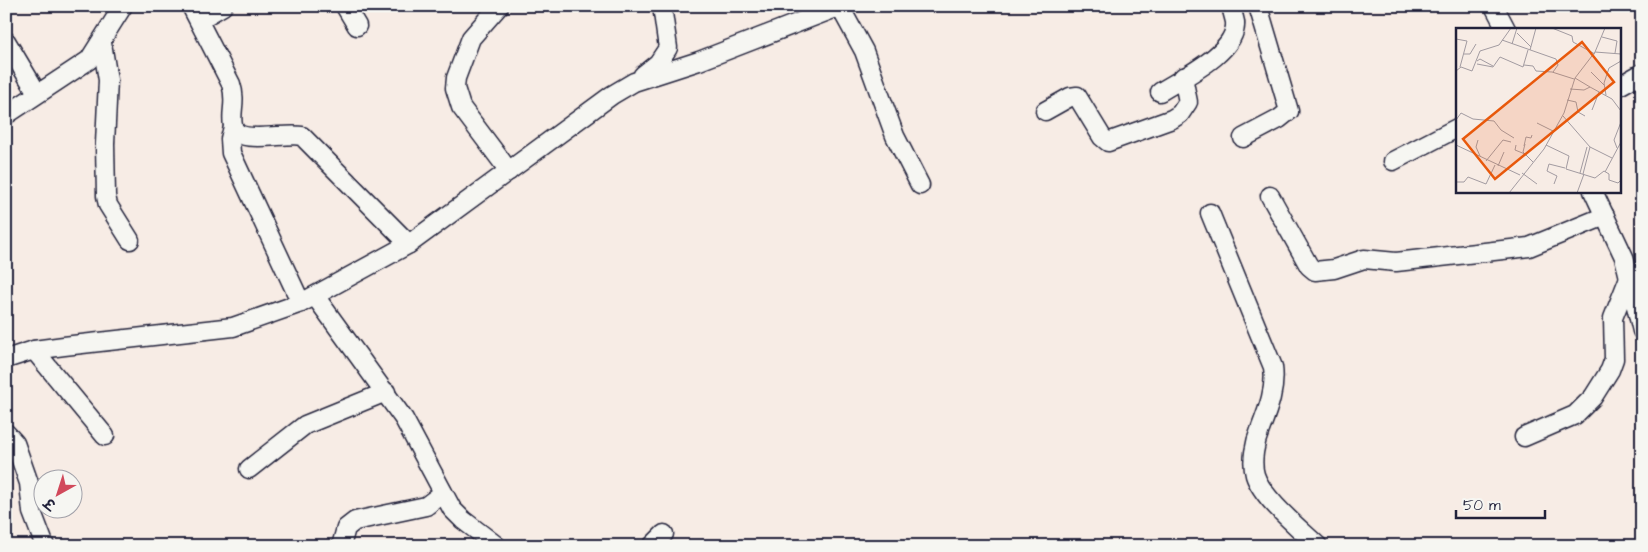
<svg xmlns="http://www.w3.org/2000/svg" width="1648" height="552" font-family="'Architects Daughter','Playpen Sans Deva',sans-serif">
  <rect width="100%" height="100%" fill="#f7ece5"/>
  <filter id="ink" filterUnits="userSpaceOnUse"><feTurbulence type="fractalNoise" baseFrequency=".02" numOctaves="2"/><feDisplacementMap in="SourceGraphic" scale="10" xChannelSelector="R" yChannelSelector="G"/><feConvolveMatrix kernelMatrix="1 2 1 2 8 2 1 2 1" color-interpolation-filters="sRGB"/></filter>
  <g filter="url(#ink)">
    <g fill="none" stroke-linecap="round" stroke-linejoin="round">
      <defs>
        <g id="minor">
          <path d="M191,6L231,84C237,102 230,111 233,126C237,146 286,132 302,136L409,244"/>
          <path d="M345,6L357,26"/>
          <path d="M499,6L471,38L456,78L455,88L461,107L509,171"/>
          <path d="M1494,6L1506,29"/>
          <path d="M840,7L864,51L895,136L920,185"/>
          <path d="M199,20L223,6"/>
          <path d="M6,41L37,93"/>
          <path d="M102,43L108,80L105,144L106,196L108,205L130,240"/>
          <path d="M643,75L658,63L668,48L662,6"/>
          <path d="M1619,86L1642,73"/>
          <path d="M1160,92C1182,78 1238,52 1235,22C1234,17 1232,11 1231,6"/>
          <path d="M1045,111L1070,97L1077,96L1102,137L1108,142L1172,119L1180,114L1188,102L1183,77"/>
          <path d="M6,115L89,60L123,6"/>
          <path d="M233,127L230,139L231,153L301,303"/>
          <path d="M1243,138L1279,119L1289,111L1258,6"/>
          <path d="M1393,161L1457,128"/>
          <path d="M1593,191L1624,257L1642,331"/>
          <path d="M1270,196L1309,266L1315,271L1334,269L1364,259L1396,262L1529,247L1605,216"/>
          <path d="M1210,213L1273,367C1276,389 1268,409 1260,430C1255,442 1251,461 1255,475C1262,498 1300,529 1318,546"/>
          <path d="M315,296L404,419L452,509L463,520L497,546"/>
          <path d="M34,350L105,436"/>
          <path d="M6,359L34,350L64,346L233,327L301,303L409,244L612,95L634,82L699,61L841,6"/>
          <path d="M6,433L15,443L29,483L32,512L45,546"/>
          <path d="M1524,437L1575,415L1593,397L1610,370L1614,359L1613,318L1630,275"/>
          <path d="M249,469L305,425L386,392"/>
          <path d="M341,546L346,528L355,521L426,506L443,493"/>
          <path d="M652,546L664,534"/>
        </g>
      </defs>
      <use href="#minor" stroke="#22223b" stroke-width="21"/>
      <use href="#minor" stroke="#f6f6f2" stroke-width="18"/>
    </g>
  </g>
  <g transform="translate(1456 28)">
    <rect width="165" height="165" fill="#f7ece5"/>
    <path fill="none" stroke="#a29ba1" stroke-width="1" d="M96,0L116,8L117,14L139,26M61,5L75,19M146,9L161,13L159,25M0,11L11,13L4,39M46,12L100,31L102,37L97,44M56,16L61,0M74,22L80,0M139,24L165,26M8,26H14L20,16M21,33L24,31L37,38M21,36L37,39L44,29L67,39L72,22M68,37L77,38L80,43L96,44L118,51M0,43L5,39L16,43L24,23L43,17L55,0M135,44L148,57M119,50L134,59M114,61L128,62L134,59L156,71L165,83M150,67L148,55L153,40L165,33M111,72L120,74L122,84L129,88M136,82L143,64M107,88L134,119L127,146M0,92L5,85L17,91L38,93L45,102L58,110M81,95L97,103M22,112L20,119L24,128M69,116L67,124L77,134M0,117L64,147M60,117L59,122L69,126M90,117L113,128L110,141L139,150L148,143L153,146V152L162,155L165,152M68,118L70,109L75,110L76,107M134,119L156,130M161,120L158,112L165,94M30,133L47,112L55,114M42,138L48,124M149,144L165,114M66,145L81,156M124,145L131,119M0,154H8L12,149L30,156L39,137M98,156L101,148L91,143L93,136L109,140M53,165L88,121L108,85L119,50L139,24L149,0M121,165L128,146"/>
    <path fill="#e8590c" fill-opacity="0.15" stroke="#e8590c" stroke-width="2.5" d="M126,14L158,54L39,151L7,111Z"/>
    <rect width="165" height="165" fill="none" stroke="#22223b" stroke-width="2.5"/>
  </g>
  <rect width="1648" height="552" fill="none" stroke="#f6f6f2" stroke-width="25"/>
  <rect x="12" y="12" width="1623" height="527" fill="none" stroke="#22223b" stroke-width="2" filter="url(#ink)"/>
  <g transform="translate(58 494) rotate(219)"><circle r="24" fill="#f6f6f2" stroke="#a1a1a9"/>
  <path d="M0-4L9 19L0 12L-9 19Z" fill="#d1495b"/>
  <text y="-8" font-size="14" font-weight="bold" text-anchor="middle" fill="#22223b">उ</text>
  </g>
  <path d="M1456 510v8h89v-8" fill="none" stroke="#22223b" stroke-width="2.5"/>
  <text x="1463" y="510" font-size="15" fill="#22223b" stroke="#f6f6f2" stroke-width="4" paint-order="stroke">50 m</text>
</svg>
